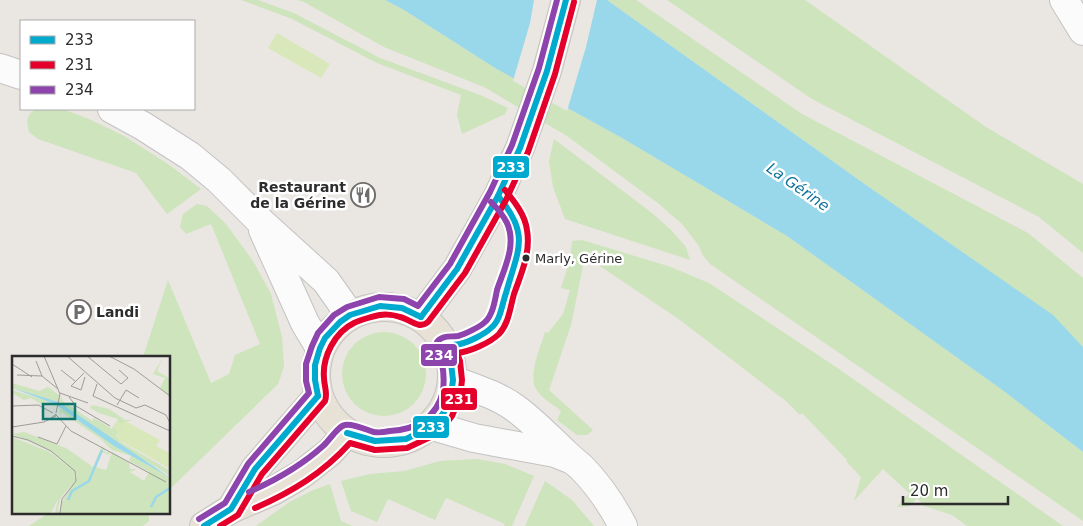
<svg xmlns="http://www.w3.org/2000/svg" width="1083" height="526" font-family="'DejaVu Sans',sans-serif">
  <rect width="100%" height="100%" fill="#eae6e2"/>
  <g fill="#cee4bc">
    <path d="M241,0H258L294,13L380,58L480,95L508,108L505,114L462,134L457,115L461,95L377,63L292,19Z"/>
    <path d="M297,0H385L404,10L495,68L622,138L787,236L1001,389L1083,452V521L710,264L702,254L699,246L682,224L659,204L567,136L484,87L384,47L304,2Z"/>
    <path d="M607,0H636L802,114L1028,233L1083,278V347L1052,315L866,185Z"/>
    <path d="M667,0H805L986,127L1083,184V253L1039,217L812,99Z"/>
    <path d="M36,109H63L89,119L124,136L168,164L201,189L167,214L136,173L38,139L29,132C27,121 25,116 36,109Z"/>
    <path d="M554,139L652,213L670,229L686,247L690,260L565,219L553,187L549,161Z"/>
    <path d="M197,204L207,206L226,224L253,261L271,294L282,337L284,367L278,384L169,490V357H143L168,280L211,383L229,374L235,355L260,344L211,224L186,234L180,227L183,214Z"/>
    <path d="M582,240L671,267L709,283L833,365L1063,526H967L952,515L924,506L917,498L910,506L897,507L909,493L883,469L854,501L861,477L846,461L847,460L802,413L800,415L787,402L680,320L585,256L571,325L549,390L593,430L587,435H577L557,420L561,411C553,404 539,397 535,387C529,372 541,346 545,332L548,333L563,314L570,290L561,288L570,260L572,241Z"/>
    <circle cx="384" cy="374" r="42"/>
    <path d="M477,459L505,464L534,476L512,526H504L505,524L446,498L435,520L388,499L377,522L351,511L341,481L370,474L404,471L440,461Z"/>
    <path d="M545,481L572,500L594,526H525Z"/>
    <path d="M330,484L341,521L353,526H256L288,503L311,491Z"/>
    <path d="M50,512H145L149,516V521L143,526H29Z"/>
  </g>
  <path fill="#d9e8ba" d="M277,33L330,64L321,78L268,48Z"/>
  <path fill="#98d8ea" d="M385,0H607L866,185L1053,315L1083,347V452L1001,389L787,236L622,138L495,68L404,10Z"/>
  <path fill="#eae6e2" d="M534,0H597L586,47L567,111L513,81L530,23Z"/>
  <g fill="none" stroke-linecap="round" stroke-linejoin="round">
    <defs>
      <g id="minor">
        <path d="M1064,0L1083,31"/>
        <path d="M0,68L21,75"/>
        <path d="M112,109L143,126L190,156L219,180L260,221L326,281L350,315"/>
        <path d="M263,230L305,323L320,348"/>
        <path d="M453,380C474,388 497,395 515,408C533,421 548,437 564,452C569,457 575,462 581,467C598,484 612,505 623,526"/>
        <path d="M433,426L474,438L555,453L570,459"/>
      </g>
      <g id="major">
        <circle cx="384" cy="375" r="68"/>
        <path d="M421,317L457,269L498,196L520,148L547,71L566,0"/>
        <path d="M231,509L255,469L318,396"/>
        <path d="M204,526L231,509L273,491L302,474L330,452L347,433"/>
      </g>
    </defs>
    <use href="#minor" stroke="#c3c3c3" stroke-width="30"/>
    <use href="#major" stroke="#c6c4c2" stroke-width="30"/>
    <use href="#minor" stroke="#fcfbfb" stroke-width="28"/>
    <use href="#major" stroke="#e7e2d5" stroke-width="28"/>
    <defs>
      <g id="bus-1">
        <path d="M421,317L457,269L498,196L520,148L547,71L566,0"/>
        <path d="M445,346C450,345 455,345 460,344C469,342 485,334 491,328C501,320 502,304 506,293C518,249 531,235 498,196"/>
        <path d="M318,396L315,380V365L320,348L325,338L340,322L350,315L380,306L402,308L421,317"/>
        <path d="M347,433L375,441L406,439L433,426L444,412L451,395L453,380L451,363L445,346"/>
        <path d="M204,526L231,509L255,469L318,396"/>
      </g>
      <g id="bus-2">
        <path d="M255,508C292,492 323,473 350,443L375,450L407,448L439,433L452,416L460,397L462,380L460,361L457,353C469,352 490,343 499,334C509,323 510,308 514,294C521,274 531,253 527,230C525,215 515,202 505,190"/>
        <path d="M220,526L238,515L262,474L325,401C328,393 324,386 324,378C322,357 335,332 354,323C360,320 374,316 380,315C386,314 395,315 400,317C410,319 418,330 428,322L465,273L506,200L528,152L555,74L574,2"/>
      </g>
      <g id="bus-3">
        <path d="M249,492C276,480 301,466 323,446C329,441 338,426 345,425C352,423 367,430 374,432C379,433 385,432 390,431C415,430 437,418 443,391C444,382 444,373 442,364C440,357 435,350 437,342C442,335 450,337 458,336C465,334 480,327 485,322C493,315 495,300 497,290C504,269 517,245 507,223C503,215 497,208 491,202"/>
        <path d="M199,519L225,503L248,464L309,393L306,381V364L312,346L318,333L334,315L347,307L379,297L404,299L418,306L450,264L490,192L512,145L539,68L557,0"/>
      </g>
    </defs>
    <use href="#bus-1" stroke="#fff" stroke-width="10"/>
    <use href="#bus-2" stroke="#fff" stroke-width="10"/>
    <use href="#bus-3" stroke="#fff" stroke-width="10"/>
    <use href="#bus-1" stroke="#00a9ce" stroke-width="6"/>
    <use href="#bus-2" stroke="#e4002b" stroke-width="6"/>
    <use href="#bus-3" stroke="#8e44ad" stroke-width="6"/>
  </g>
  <defs>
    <symbol id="restaurant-ring" viewBox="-11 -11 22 22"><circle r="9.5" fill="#fff" stroke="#6e6d6c" stroke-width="1.5"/><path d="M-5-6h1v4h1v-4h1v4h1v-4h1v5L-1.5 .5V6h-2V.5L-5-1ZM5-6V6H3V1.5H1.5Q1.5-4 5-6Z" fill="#6e6d6c"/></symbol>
    <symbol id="parking-ring" viewBox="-11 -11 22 22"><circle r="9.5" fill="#fff" stroke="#6e6d6c" stroke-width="1.5"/><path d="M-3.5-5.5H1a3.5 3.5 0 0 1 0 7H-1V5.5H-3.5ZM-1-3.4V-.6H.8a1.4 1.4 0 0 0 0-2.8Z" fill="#6e6d6c"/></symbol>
  </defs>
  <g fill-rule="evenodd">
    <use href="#restaurant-ring" x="349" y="181" width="28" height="28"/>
    <use href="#parking-ring" x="65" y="298" width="28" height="28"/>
  </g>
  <circle fill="#2c2c2c" stroke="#fff" stroke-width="2" cx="526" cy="258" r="4.5"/>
  <g text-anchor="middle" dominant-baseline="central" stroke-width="5" stroke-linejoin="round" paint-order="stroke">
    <g font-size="13" fill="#2c2c2c" stroke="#fff" text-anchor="start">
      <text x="535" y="258">Marly, Gérine</text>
    </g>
    <g font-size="14" font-weight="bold" fill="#2c2c2c" stroke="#fff" text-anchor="end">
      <text x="346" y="187">Restaurant<tspan x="346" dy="16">de la Gérine</tspan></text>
      <text x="96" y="312" text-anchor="start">Landi</text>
    </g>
    <g font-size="15" font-style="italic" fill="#10729c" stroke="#fff">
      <text transform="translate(798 187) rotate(35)">La Gérine</text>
    </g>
  </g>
  <g transform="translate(12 356)">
    <rect width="158" height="158" fill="#eae6e2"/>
    <path d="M151,2L145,15L157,22V39L148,32L153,22L141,18ZM0,27L27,35L36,31L47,39L48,47L49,40L51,45L80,65L82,62L100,73L106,63L87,57L78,52L80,49L97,53L113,64H121L113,66L104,80L110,86L105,84L157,114V119L110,91L47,46L0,32ZM0,34L39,46L73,68L102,90L157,121V157H48L49,148L65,119L39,95L0,78L12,76L54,92L81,111L90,90L94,97L98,95L97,99L90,96L83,111L94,114L100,96L117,107L118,113H125L118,116L132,125L137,116L117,105L119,100L100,94L89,83L49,56L48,61L47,51L33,46L31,49L23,48H29L19,42L12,44L0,37ZM0,81L38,96L62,116L63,124L48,143V144L46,152L47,157H43L46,143L39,157H0Z" fill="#cee4bc"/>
    <path d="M105,65L110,68L107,74L113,65L148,84L144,90L157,97V112L105,83L106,76L101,70Z" fill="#d9e8ba"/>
    <path d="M0,32L47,46L157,121L102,90L43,48Z" fill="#98d8ea"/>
    <path fill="none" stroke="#98d8ea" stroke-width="2.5" d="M56,144L60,135L77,125L90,94M139,151L144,141L158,132"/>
    <path fill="none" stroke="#9e9c99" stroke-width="1" d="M32,0L48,38L44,57M55,0L103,42L124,52L133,49L154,59L158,67M75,0L109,28L116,22L107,14M97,0L122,13L158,40M24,5L30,20L46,33M0,8L20,21M49,14L63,25M72,17L59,30L69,34L73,21M5,19L30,20M85,28L81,40L158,75M48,37L76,47M57,41L64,50L98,70M105,49L114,34L127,42M0,50L26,49L41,57M44,59L59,75L154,126M0,71L32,66L44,60V58L38,63M0,80L16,84L39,95L63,115L64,125L50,143L48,157M26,81L45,88L54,70"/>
    <path fill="#0f766e" fill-opacity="0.15" stroke="#0f766e" stroke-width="2.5" d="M31,48H63V63H31Z"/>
    <rect width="158" height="158" fill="none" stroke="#2c2c2c" stroke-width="2.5"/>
  </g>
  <g stroke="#fff" stroke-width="2">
    <rect x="492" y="155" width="38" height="24" rx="5" fill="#00a9ce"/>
    <rect x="420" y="343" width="38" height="24" rx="5" fill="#8e44ad"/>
    <rect x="440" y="387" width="38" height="24" rx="5" fill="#e4002b"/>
    <rect x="412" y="415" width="38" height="24" rx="5" fill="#00a9ce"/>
  </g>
  <g font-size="14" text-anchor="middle" font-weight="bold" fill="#fff">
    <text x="511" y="172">233</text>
    <text x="439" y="360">234</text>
    <text x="459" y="404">231</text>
    <text x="431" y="432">233</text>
  </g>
  <rect x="20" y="20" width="175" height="90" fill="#ffffff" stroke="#ababab"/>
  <rect x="30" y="36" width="25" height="8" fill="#00a9ce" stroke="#ababab"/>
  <text x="65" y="45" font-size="15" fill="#2c2c2c">233</text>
  <rect x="30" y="61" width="25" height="8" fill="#e4002b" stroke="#ababab"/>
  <text x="65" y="70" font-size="15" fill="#2c2c2c">231</text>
  <rect x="30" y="86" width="25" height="8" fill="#8e44ad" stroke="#ababab"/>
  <text x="65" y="95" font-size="15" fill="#2c2c2c">234</text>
  <path d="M903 496v8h105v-8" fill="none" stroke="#2c2c2c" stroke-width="2.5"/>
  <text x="910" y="496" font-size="15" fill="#2c2c2c" stroke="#ffffff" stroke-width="4" paint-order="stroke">20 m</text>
</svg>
